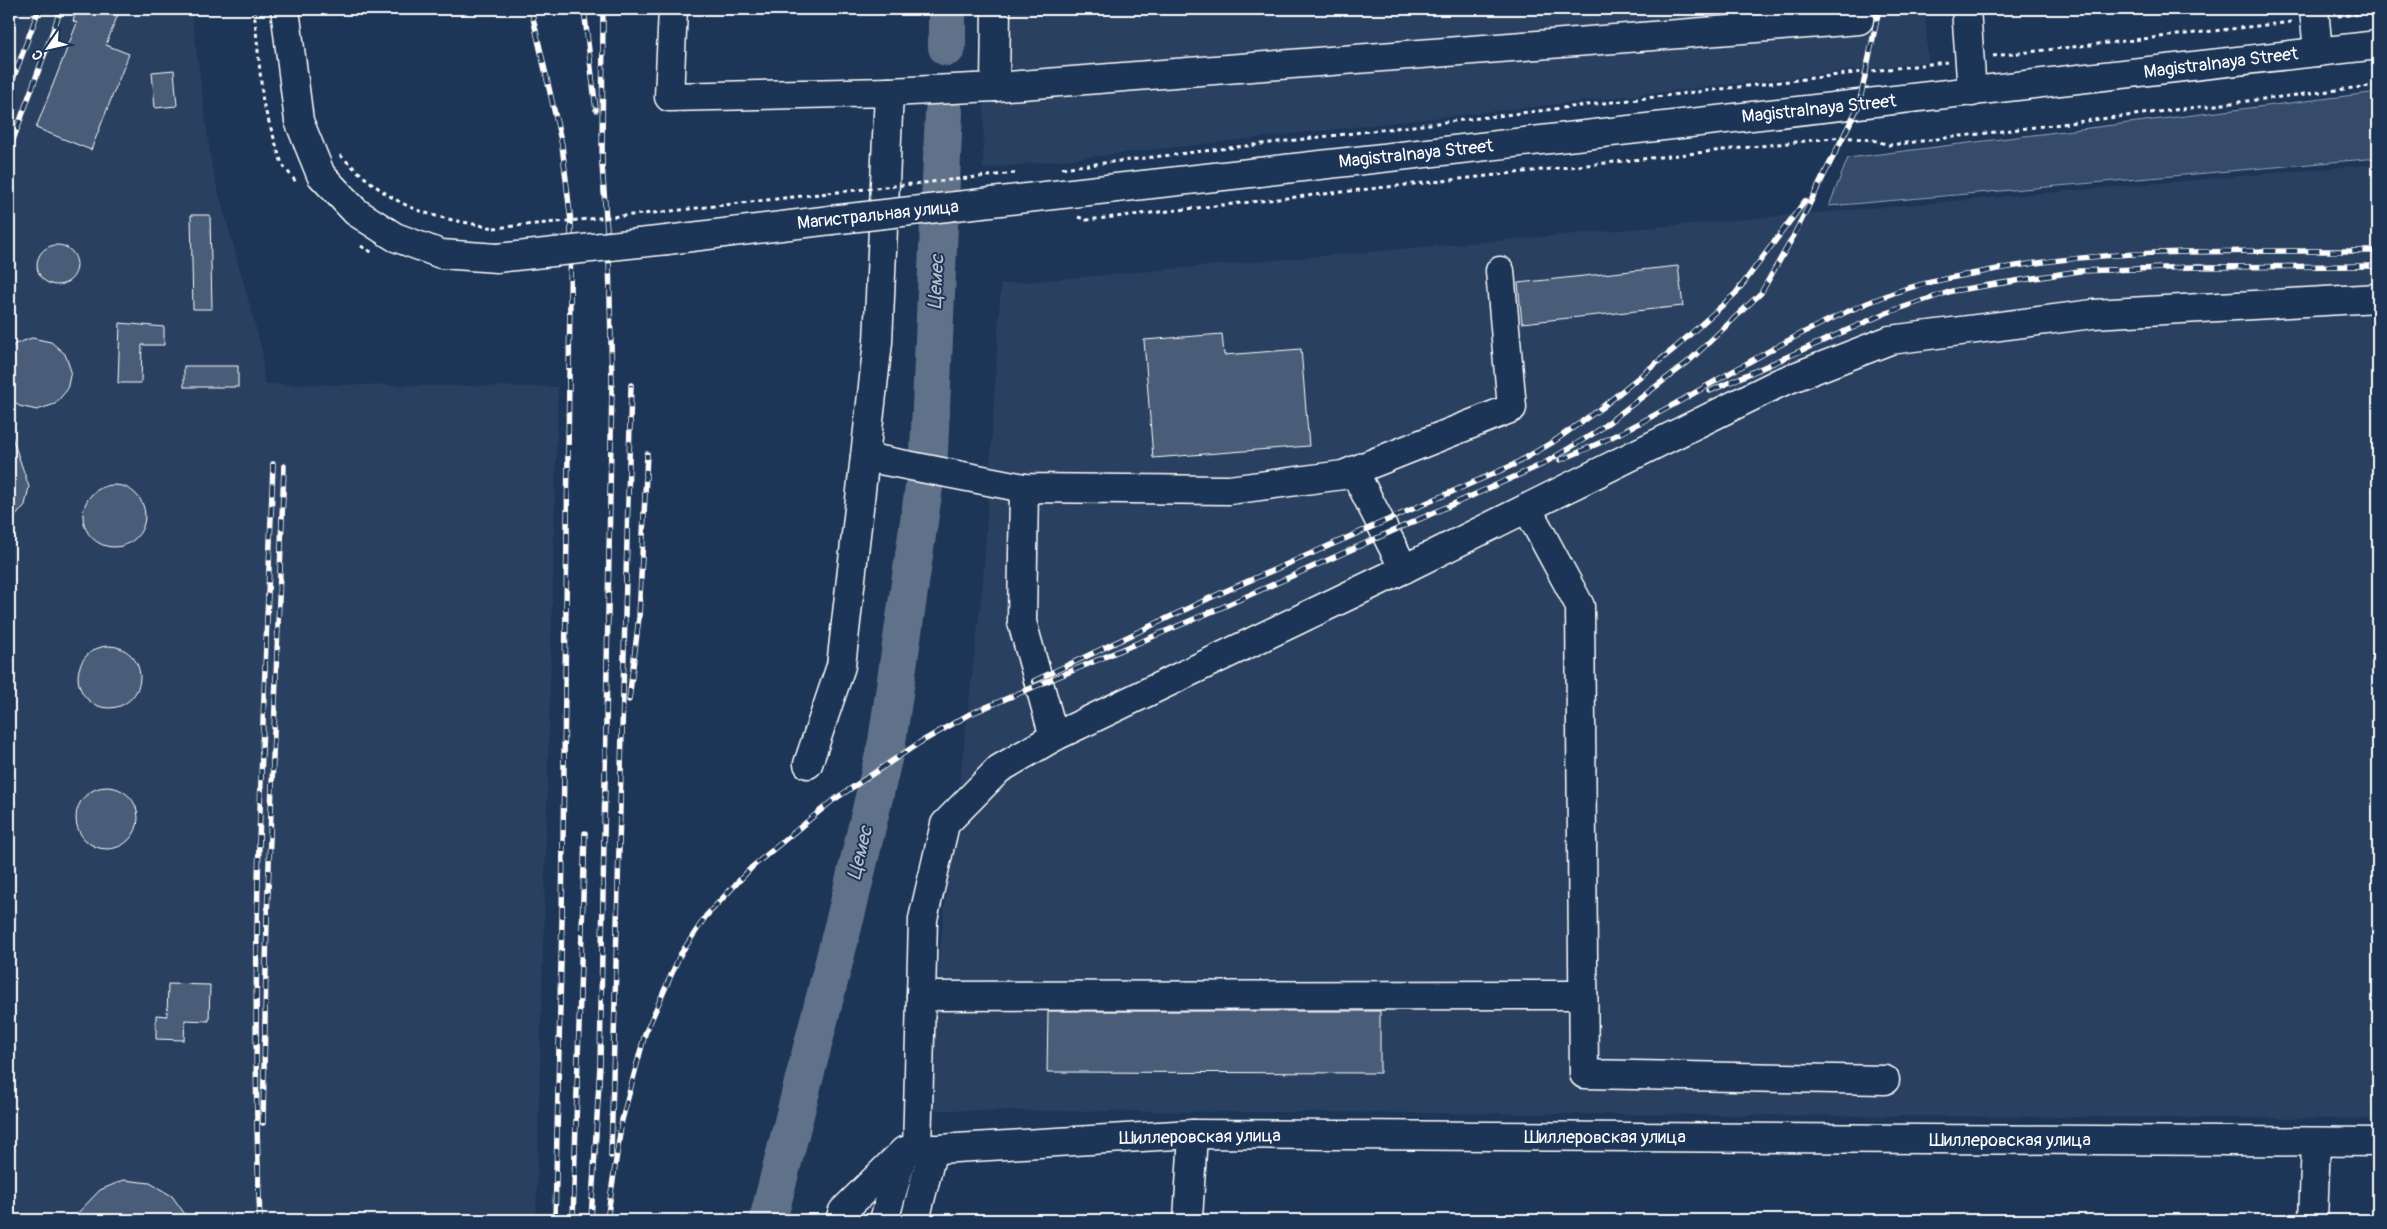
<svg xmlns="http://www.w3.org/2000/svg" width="2387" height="1229" font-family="Pangolin,sans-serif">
  <rect width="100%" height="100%" fill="#1d3557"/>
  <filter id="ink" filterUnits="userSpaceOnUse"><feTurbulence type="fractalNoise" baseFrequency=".02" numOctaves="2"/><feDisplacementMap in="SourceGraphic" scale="10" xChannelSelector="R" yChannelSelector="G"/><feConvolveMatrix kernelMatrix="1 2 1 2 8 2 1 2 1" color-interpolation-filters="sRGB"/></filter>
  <g filter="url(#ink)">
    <g fill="#2a4161">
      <path d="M9,9H191L212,168L262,350L264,384L558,387L536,1220H9Z"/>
      <path d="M985,9H1925L1928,62L983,169Z"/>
      <path d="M2378,164V1119L921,1110L983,582L1001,284Z"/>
    </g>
    <path fill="#364b69" stroke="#9aa5b4" d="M2378,92V158L1829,206L1848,158Z"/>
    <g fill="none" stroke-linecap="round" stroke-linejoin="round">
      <g stroke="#617289" stroke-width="38">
        <path d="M947,47V9"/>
        <path d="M929,452L944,112"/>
        <path d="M768,1220L849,903L887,742L925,480"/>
      </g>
    </g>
    <g fill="#4a5d79" stroke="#fff">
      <path d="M77,9H120L106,45L129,54L91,150L36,128L77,23L73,21Z"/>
      <path d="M174,70L177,106L155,108L152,72Z"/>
      <path d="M191,215H210L212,309H193Z"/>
      <circle cx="57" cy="265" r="20"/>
      <path d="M1678,266L1683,306L1522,323L1518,283Z"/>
      <path d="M120,323L164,327V345H142L141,383H118Z"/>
      <path d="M1222,334L1224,355L1301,349L1309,446L1153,458L1144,340Z"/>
      <path d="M32,338L51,342L65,354L71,371L67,390L55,404L37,410L19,406L9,397V351L15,344Z"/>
      <rect x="184" y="366" width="54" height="21"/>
      <path d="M9,437H12L29,487L25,505L9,524Z"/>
      <circle cx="114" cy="516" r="31"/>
      <circle cx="109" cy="677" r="31"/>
      <circle cx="107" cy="818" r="31"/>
      <path d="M168,984L210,985L209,1021L185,1020L184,1040L156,1039V1015L167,1016Z"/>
      <path d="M1048,1011H1380V1073L1047,1072Z"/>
      <path d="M124,1180L150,1183L172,1196L189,1220H71L100,1190Z"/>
    </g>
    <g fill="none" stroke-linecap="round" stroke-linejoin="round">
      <defs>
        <g id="minor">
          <path d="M673,9L669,97L889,92L878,342L841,666L808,764"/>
          <path d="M1966,9L1972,92"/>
          <path d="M2314,9L2318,52"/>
          <path d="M995,87L996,9"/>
          <path d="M889,92L995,87L1859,20L1860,9"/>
          <path d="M865,457L1024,488L1229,490L1343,475L1512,408L1500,271"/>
          <path d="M1354,471L1404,569"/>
          <path d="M1024,488L1022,622L1054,737"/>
          <path d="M1527,508L1580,606L1584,1074L1885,1080"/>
          <path d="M921,996L1583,995"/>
          <path d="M917,1150L923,919L945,824L999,769L1054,737L1404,569L1779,383L1890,340L2093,314L2378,298"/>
          <path d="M840,1220L843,1211L903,1152"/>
          <path d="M884,1220L904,1151L1193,1134L2378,1142"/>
          <path d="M915,1220L933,1149"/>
          <path d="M1188,1220L1193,1134"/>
          <path d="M2313,1220L2316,1142"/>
        </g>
        <g id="highway">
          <path d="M285,9L299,121L321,175L356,212L395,237L441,254L497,258"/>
          <path d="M1259,172L2378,45"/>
          <path d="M667,240L831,220"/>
        </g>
      </defs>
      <use href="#minor" stroke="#fff" stroke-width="31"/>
      <use href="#highway" stroke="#fff" stroke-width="31"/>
      <g stroke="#fff" stroke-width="3" stroke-dasharray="4 4" stroke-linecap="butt">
        <path d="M254,9L263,103L282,164L296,182"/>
        <path d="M2338,16L2378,12"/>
        <path d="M1993,56L2292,22"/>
        <path d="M340,155C360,174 380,192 404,204C431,218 465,222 494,228"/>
        <path d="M1062,168L1947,62"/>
        <path d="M663,212L828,193"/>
        <path d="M1078,217L1087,220L1842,137L1873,140L1889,145L2378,85"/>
        <path d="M361,246L373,253"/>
      </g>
      <use href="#minor" stroke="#1d3557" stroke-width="28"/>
      <use href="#highway" stroke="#1d3557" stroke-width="28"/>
      <defs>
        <g id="rail">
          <path d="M531,9L562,145L571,222L562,920L555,1220"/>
          <path d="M584,9L596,110"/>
          <path d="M9,90L39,9"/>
          <path d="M9,151L61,9"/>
          <path d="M1710,391L1886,313L1952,291L2079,271L2194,267L2378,266"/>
          <path d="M1560,460C1674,415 1773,337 1888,295C1916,284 1947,278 1977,273C2109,246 2244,252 2378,251"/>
          <path d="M1034,681L1212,597L1513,465L1553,442L1601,408L1675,348L1736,293L1805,201"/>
          <path d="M629,700L639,617L647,454"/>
          <path d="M263,1123L267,918L284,466"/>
          <path d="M611,1156L631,385"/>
          <path d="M260,1220C249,968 264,716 273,464"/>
          <path d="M573,1220L585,833"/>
          <path d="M591,1220L600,1065L612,383L609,257L602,165L603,9"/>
          <path d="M607,1220L622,1120L645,1034L680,955L706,916L752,867L832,801L919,743L970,714L1218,609L1543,464L1596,432L1688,362L1761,293L1793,237L1859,105L1879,9"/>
        </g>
      </defs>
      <use href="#rail" stroke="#fff" stroke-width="5.5"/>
      <use href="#rail" stroke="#1d3557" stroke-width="4" stroke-dasharray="11" stroke-linecap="butt"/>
      <defs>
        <g id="highway-bridge">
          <path d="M831,220L1259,172"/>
          <path d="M497,258L667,240"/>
        </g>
      </defs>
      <use href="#highway-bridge" stroke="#fff" stroke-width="31" stroke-linecap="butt"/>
      <g stroke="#fff" stroke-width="3" stroke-dasharray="4 4" stroke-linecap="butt">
        <path d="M828,193L1016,173"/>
        <path d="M494,228L663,212"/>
      </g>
      <use href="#highway-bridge" stroke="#1d3557" stroke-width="28"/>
    </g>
  </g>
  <g text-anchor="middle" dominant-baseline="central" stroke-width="4" stroke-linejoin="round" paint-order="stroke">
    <g font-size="18" fill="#fff" stroke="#1d3557">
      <text transform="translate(2221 63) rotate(-7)">Magistralnaya Street</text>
      <text transform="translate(1819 109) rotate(-6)">Magistralnaya Street</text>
      <text transform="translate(1416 154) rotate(-6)">Magistralnaya Street</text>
      <text transform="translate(878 215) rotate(-6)">Магистральная улица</text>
      <text transform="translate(1200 1137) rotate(-1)">Шиллеровская улица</text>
      <text x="1605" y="1137">Шиллеровская улица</text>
      <text x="2010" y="1140">Шиллеровская улица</text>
    </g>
    <g font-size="19" font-style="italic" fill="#b8c0ca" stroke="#1d3557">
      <text transform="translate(936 282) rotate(-87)">Цемес</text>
      <text transform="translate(860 853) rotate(-76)">Цемес</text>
    </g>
  </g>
  <rect width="2387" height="1229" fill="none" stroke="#1d3557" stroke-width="30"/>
  <rect x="15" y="15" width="2357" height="1199" fill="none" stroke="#fff" stroke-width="2" filter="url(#ink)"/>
  <g transform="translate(48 48) rotate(236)" stroke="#1d3557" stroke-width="4" paint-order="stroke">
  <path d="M0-4L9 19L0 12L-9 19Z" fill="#ffffff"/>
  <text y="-8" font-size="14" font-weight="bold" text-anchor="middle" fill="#ffffff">С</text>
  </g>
</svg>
